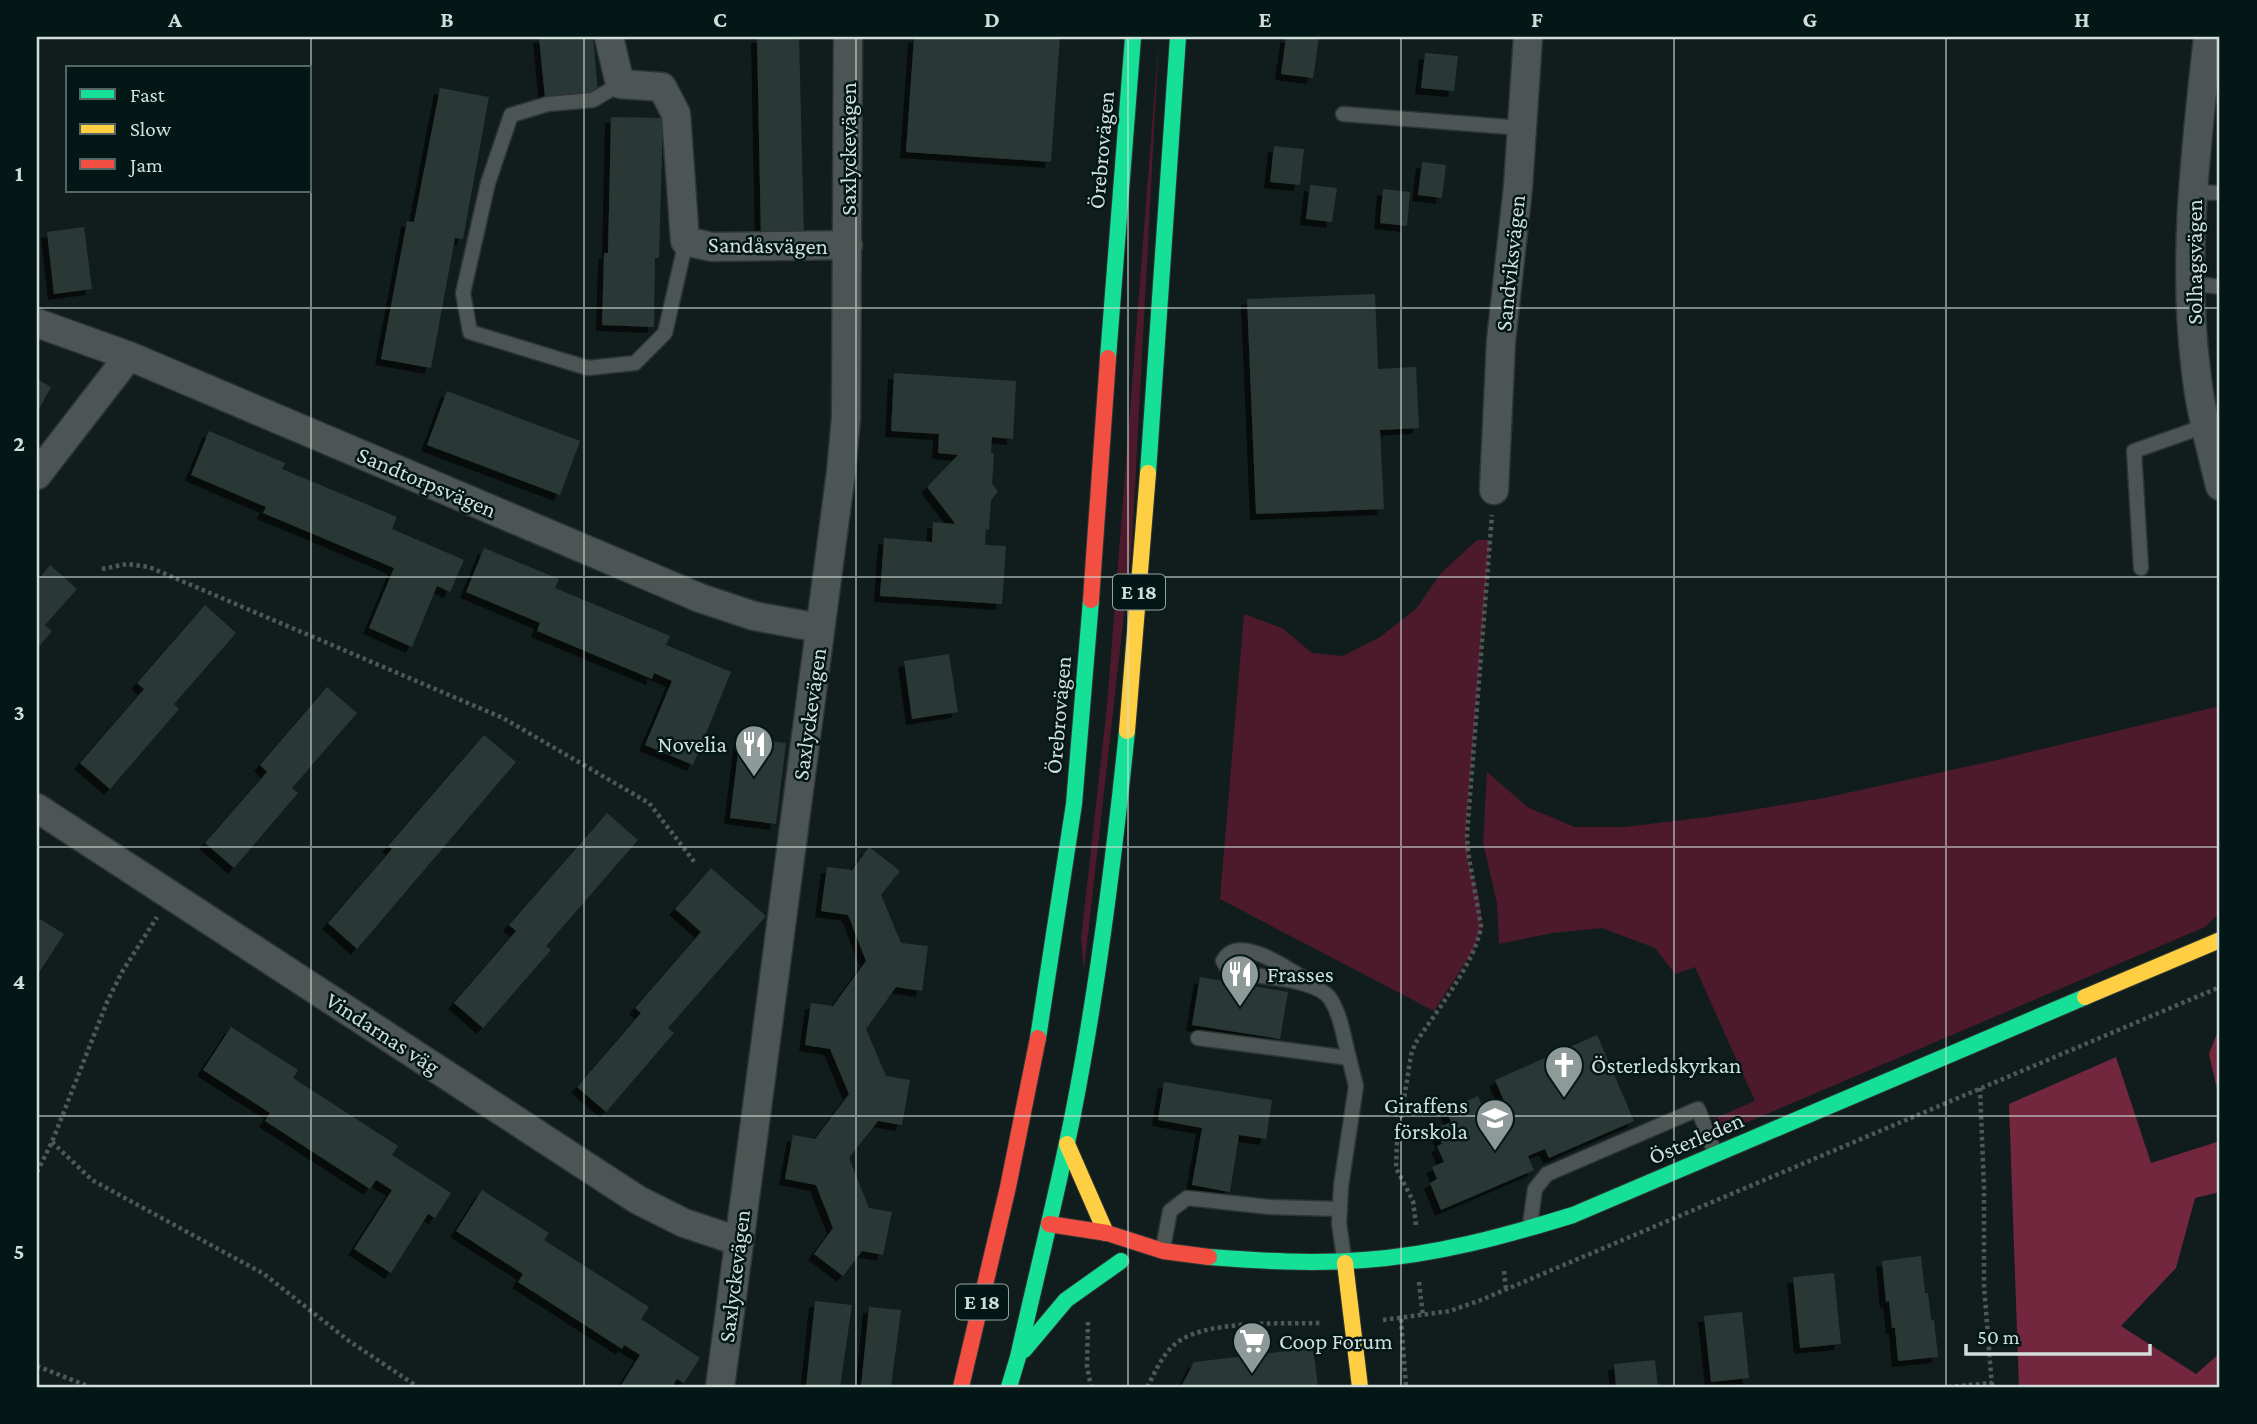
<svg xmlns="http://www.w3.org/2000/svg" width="2257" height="1424" font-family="'Crimson Pro',serif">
  <defs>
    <filter id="shadow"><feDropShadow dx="-6" dy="6" stdDeviation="0" flood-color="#0009"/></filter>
  </defs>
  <rect width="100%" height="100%" fill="#111d1c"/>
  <g fill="#4c1a2a">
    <path d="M1159,37L1132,543L1084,970L1081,939L1107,706Z"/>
    <path d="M1477,540H1490L1466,831L1469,863L1479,898L1482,926L1474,949L1434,1011L1220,899L1244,614L1282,628L1312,653L1343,656L1380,637L1416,609L1441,573Z"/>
    <path d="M2220,706V913L2205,927L1715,1136L1713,1119L1755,1101L1695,967L1675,974L1655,948L1602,928L1552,933L1499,944L1497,903L1483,843L1487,772L1529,808L1575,827H1624L1708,817L1824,798L1997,760Z"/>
  </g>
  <g fill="#72273f">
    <path d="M2219,1028H2220V1102L2209,1054Z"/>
    <path d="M2116,1057L2151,1163L2220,1141V1192L2195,1198L2176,1268L2121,1326L2196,1374L2220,1353V1387H2019L2009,1104Z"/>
  </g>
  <g fill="#293836" filter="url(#shadow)">
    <path d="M539,37H593L598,93L545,98Z"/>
    <path d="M757,37H799L804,237L761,238Z"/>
    <path d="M914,37H1060L1051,162L906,152Z"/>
    <path d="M1286,37H1319L1313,78L1281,74Z"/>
    <path d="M1425,53L1458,56L1454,91L1421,88Z"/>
    <path d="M440,88L489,97L463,239L455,238L431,368L381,359L407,221L414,222Z"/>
    <path d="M611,117L663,118L659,258H655L654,327L602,325L604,253H608Z"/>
    <path d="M1274,146L1304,149L1300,185L1270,182Z"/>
    <path d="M1422,162L1446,165L1442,198L1418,195Z"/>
    <path d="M1310,185L1337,188L1332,222L1306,219Z"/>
    <path d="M1383,189L1410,192L1407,226L1380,223Z"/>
    <path d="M84,227L92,289L54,294L47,232Z"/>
    <path d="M1375,294L1378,369L1416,367L1419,428L1380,430L1384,509L1256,514L1247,299Z"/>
    <path d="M894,373L1016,381L1013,439L992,437L991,453H994L992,483L998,492L991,500L989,530L986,529L985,545L1006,546L1002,604L880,596L884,538L932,542L933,522L954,524V522L927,487L958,455L938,453L939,434L891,431Z"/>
    <path d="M37,379L51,387L39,409L37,408Z"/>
    <path d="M447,391L580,441L560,495L427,445Z"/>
    <path d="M209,431L285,463L282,469L397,517L392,529L464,560L450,592L437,586L412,647L369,628L394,568L263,513L266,507L191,475Z"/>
    <path d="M484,548L559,579L555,588L670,636L666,645L731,672L693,765L645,745L672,681L654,673L652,679L537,631L540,623L466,592Z"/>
    <path d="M50,565L77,589L45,625L52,631L37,649V581Z"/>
    <path d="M205,605L236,633L174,704L179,709L110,789L80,763L144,689L137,683Z"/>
    <path d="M949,654L958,712L912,719L904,661Z"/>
    <path d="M327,687L357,713L292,788L298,793L234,868L205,843L267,772L260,765Z"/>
    <path d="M484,735L516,762L357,949L328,923L392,849L388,846Z"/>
    <path d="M740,737L786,743L776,824L730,818Z"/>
    <path d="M607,813L638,840L546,946L551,950L483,1028L454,1003L516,931L509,925Z"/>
    <path d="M869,847L900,871L881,895L901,943L928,946L922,991L896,987L866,1029L886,1076L910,1080L902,1125L878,1121L849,1158L869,1208L892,1212L883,1255L862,1251L843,1276L814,1254L833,1228L816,1185L785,1179L793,1135L815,1139L849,1094L830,1049L805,1045L811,1003L833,1006L866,961L848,915L821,911L827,867L852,870Z"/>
    <path d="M711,868L766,916L668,1028L674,1033L606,1112L577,1087L641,1013L635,1008L701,932L675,909Z"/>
    <path d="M40,919L64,934L40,971L37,968V925Z"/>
    <path d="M1200,977L1288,992L1280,1039L1192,1025Z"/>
    <path d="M231,1027L298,1070L293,1078L398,1146L392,1155L451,1193L435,1218L428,1214L391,1273L354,1249L392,1190L376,1180L370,1189L265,1121L270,1113L203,1070Z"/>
    <path d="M1597,1035L1634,1121L1549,1158L1545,1149L1528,1156L1534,1170L1441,1210L1430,1183L1437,1179L1432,1167L1444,1162L1437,1146L1442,1144L1435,1129L1451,1122L1446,1110L1478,1096L1491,1126L1511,1117L1495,1080Z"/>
    <path d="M1164,1082L1272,1100L1266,1139L1239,1135L1230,1192L1192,1185L1202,1128L1158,1120Z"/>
    <path d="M482,1190L549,1233L544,1240L649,1307L641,1319L700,1358L684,1383L677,1379L672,1387H620L640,1355L624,1345L622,1349L518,1282L523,1274L456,1231Z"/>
    <path d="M1921,1256L1925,1293H1928L1931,1320H1934L1938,1357L1898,1361L1895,1328H1892L1889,1301L1886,1302L1882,1261Z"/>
    <path d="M1834,1273L1841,1344L1800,1348L1793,1277Z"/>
    <path d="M815,1301L852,1305L840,1387H806Z"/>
    <path d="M869,1307L901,1310L891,1387H861Z"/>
    <path d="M1742,1312L1749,1378L1711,1382L1704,1316Z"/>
    <path d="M1313,1348L1318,1387H1181L1194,1362Z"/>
    <path d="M1655,1360L1658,1387H1616L1614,1364Z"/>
  </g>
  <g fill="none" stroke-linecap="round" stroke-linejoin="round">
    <defs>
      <g id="lane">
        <path d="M620,84L593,100L548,104L511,115L488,183L463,293L470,332L588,368L635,363L665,333L686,241"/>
        <path d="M1343,114L1522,128"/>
        <path d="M2194,192L2220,193"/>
        <path d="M2190,283L2220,287"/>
        <path d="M2141,568L2134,451L2205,426"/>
        <path d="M1317,987C1297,975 1239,930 1223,961L1228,969L1238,973C1261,977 1319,979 1331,1000C1341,1016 1344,1039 1349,1058"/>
        <path d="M1198,1038L1349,1058L1356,1086L1341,1186L1339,1223L1344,1258"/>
        <path d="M1530,1224L1535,1189L1547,1174L1698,1109L1715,1153"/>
        <path d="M1163,1248L1170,1211L1187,1198L1269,1207L1340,1209"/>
      </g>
      <g id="street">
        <path d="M609,37L620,84L662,87L676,114L685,241L712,247L848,245"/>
        <path d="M2208,37C2196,147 2182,260 2196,371C2200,410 2211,448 2220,486"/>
        <path d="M37,323L129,356L700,598L754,616L820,628"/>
        <path d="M37,475L129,356"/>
        <path d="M1494,490L1501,341L1518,187L1528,37"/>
        <path d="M37,808L638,1200L684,1223L738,1241"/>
        <path d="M720,1387L841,472L846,418L848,37"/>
      </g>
      <g id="fast">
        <path d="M1108,358L1133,37"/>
        <path d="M1148,473L1178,37"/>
        <path d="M1038,1038L1074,804L1091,600"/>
        <path d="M1209,1257C1261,1261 1312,1264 1364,1260C1436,1255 1505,1236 1573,1215L2085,997"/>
        <path d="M1024,1350L1066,1300L1121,1261"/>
        <path d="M1009,1387L1018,1357C1036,1276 1057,1195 1073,1114C1098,987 1114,859 1127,731"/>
      </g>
      <g id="slow">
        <path d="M1127,731L1148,473"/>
        <path d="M2085,997L2220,940"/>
        <path d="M1067,1144L1106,1233"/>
        <path d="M1345,1263L1360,1387"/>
      </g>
      <g id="jam">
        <path d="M1091,600L1108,358"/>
        <path d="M1049,1224L1107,1233L1163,1251L1209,1257"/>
        <path d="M961,1387L1008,1187L1038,1038"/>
      </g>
    </defs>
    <use href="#lane" stroke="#2e3635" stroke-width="17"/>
    <use href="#street" stroke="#2e3635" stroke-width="31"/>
    <use href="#fast" stroke="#2e3635" stroke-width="18"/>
    <use href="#slow" stroke="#2e3635" stroke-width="18"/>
    <use href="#jam" stroke="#2e3635" stroke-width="18"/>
    <g stroke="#505857" stroke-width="4.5" stroke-dasharray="3.5 3.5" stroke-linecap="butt">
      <path d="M102,569L127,564L149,567L503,718L649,803L696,864"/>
      <path d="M1980,1088L1984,1187V1286L1992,1387"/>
      <path d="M52,1142L92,1180L264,1274L349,1341L418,1387"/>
      <path d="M37,1172L52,1142L107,1002L122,972L157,917"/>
      <path d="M1416,1225L1413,1201L1396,1168L1397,1143L1411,1055L1415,1044C1435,1013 1477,960 1481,926L1468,852L1467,834L1492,515"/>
      <path d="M1504,1271L1506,1289"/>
      <path d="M1419,1282L1423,1316"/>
      <path d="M1401,1319L1406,1387"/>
      <path d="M1383,1320L1450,1311L1481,1300L2220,987"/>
      <path d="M1088,1322L1087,1366L1091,1387"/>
      <path d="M37,1366L90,1387"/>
      <path d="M1147,1387C1155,1373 1161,1357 1173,1346C1199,1319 1285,1324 1322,1323"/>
      <path d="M1948,1387L1992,1383"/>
    </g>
    <use href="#lane" stroke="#4c5553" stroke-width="14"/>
    <use href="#street" stroke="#4c5553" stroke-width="28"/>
    <use href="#fast" stroke="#16e098" stroke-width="16"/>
    <use href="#slow" stroke="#ffcf43" stroke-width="16"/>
    <use href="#jam" stroke="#f24e42" stroke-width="16"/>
  </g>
  <path fill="none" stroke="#d1dedb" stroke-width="2" stroke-opacity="0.55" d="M311,37V1387M584,37V1387M856,37V1387M1128,37V1387M1401,37V1387M1674,37V1387M1946,37V1387M37,308H2220M37,577H2220M37,847H2220M37,1116H2220"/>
  <defs>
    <symbol id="restaurant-pin" viewBox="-11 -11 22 30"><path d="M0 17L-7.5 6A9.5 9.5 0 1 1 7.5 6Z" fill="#8e9a98" stroke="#031816"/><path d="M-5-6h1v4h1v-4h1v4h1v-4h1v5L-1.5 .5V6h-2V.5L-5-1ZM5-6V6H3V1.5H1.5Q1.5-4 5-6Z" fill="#fff"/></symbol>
    <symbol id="church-pin" viewBox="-11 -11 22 30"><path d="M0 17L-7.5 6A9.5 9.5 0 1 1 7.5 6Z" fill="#8e9a98" stroke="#031816"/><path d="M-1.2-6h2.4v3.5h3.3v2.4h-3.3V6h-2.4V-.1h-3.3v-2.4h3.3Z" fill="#fff"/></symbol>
    <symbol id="school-pin" viewBox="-11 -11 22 30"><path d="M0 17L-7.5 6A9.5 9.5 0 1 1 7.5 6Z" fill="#8e9a98" stroke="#031816"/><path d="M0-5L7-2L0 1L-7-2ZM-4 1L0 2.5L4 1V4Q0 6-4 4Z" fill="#fff"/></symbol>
    <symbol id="supermarket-pin" viewBox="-11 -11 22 30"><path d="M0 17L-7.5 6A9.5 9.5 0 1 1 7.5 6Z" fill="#8e9a98" stroke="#031816"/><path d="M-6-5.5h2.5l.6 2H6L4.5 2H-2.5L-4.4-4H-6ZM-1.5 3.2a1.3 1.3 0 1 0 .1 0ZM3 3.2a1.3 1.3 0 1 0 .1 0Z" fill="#fff"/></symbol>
  </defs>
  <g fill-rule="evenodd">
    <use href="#restaurant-pin" x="732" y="722" width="44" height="60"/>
    <use href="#restaurant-pin" x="1218" y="952" width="44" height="60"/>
    <use href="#church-pin" x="1542" y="1043" width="44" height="60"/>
    <use href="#school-pin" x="1473" y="1096" width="44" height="60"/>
    <use href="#supermarket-pin" x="1230" y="1319" width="44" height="60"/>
  </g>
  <g text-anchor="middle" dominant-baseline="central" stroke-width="5" stroke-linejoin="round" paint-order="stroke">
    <g fill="#031816" stroke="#93a3a0" stroke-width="2">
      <rect x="1113" y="574.5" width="52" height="35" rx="5"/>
      <rect x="956" y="1284.5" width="52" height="35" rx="5"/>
    </g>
    <g font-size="21" font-weight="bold" fill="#d1dedb">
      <text x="1139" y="592">E 18</text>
      <text x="982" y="1302">E 18</text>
    </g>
    <g font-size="23" fill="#d1dedb" stroke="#031816">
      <text transform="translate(848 149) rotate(-90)">Saxlyckevägen</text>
      <text transform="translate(1101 150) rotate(-85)">Örebrovägen</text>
      <text transform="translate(768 245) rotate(1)">Sandåsvägen</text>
      <text transform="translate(2194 262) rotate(-90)">Solhagsvägen</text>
      <text transform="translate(1510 263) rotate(-84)">Sandviksvägen</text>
      <text transform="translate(427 482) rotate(23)">Sandtorpsvägen</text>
      <text transform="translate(809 714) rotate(-82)">Saxlyckevägen</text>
      <text transform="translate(1058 715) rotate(-85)">Örebrovägen</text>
      <text transform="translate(383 1033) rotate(33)">Vindarnas väg</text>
      <text transform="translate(1696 1138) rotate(-23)">Österleden</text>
      <text transform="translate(734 1276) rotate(-83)">Saxlyckevägen</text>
    </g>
    <g font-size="23" fill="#d1dedb" stroke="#031816" text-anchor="start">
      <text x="727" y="744" text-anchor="end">Novelia</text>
      <text x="1267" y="974">Frasses</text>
      <text x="1591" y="1065">Österledskyrkan</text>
      <text x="1468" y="1105" text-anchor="end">Giraffens<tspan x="1468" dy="26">förskola</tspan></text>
      <text x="1279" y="1341">Coop Forum</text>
    </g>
  </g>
  <rect width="2257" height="1424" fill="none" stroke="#031816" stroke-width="77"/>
  <rect x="66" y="66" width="245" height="126" fill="#031816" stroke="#556765" stroke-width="2"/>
  <rect x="80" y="89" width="35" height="10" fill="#16e098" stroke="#556765" stroke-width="2"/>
  <text x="130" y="102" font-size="21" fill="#d1dedb">Fast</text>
  <rect x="80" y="124" width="35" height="10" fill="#ffcf43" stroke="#556765" stroke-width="2"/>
  <text x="130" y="136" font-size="21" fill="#d1dedb">Slow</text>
  <rect x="80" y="159" width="35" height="10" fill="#f24e42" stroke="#556765" stroke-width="2"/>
  <text x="130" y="172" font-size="21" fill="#d1dedb">Jam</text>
  <path d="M1966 1344v10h184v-10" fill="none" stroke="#d1dedb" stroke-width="3.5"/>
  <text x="1977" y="1344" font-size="21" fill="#d1dedb" stroke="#031816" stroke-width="5" paint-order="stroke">50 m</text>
  <rect x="38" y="38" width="2180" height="1348" fill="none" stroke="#d1dedb" stroke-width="2.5"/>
  <g font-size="23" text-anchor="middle" font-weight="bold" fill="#d1dedb">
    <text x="175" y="27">A</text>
    <text x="447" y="27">B</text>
    <text x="720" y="27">C</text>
    <text x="992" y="27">D</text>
    <text x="1265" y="27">E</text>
    <text x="1537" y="27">F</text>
    <text x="1810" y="27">G</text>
    <text x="2082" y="27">H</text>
    <text x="19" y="181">1</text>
    <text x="19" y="451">2</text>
    <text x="19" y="720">3</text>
    <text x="19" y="989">4</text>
    <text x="19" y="1259">5</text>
  </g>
</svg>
